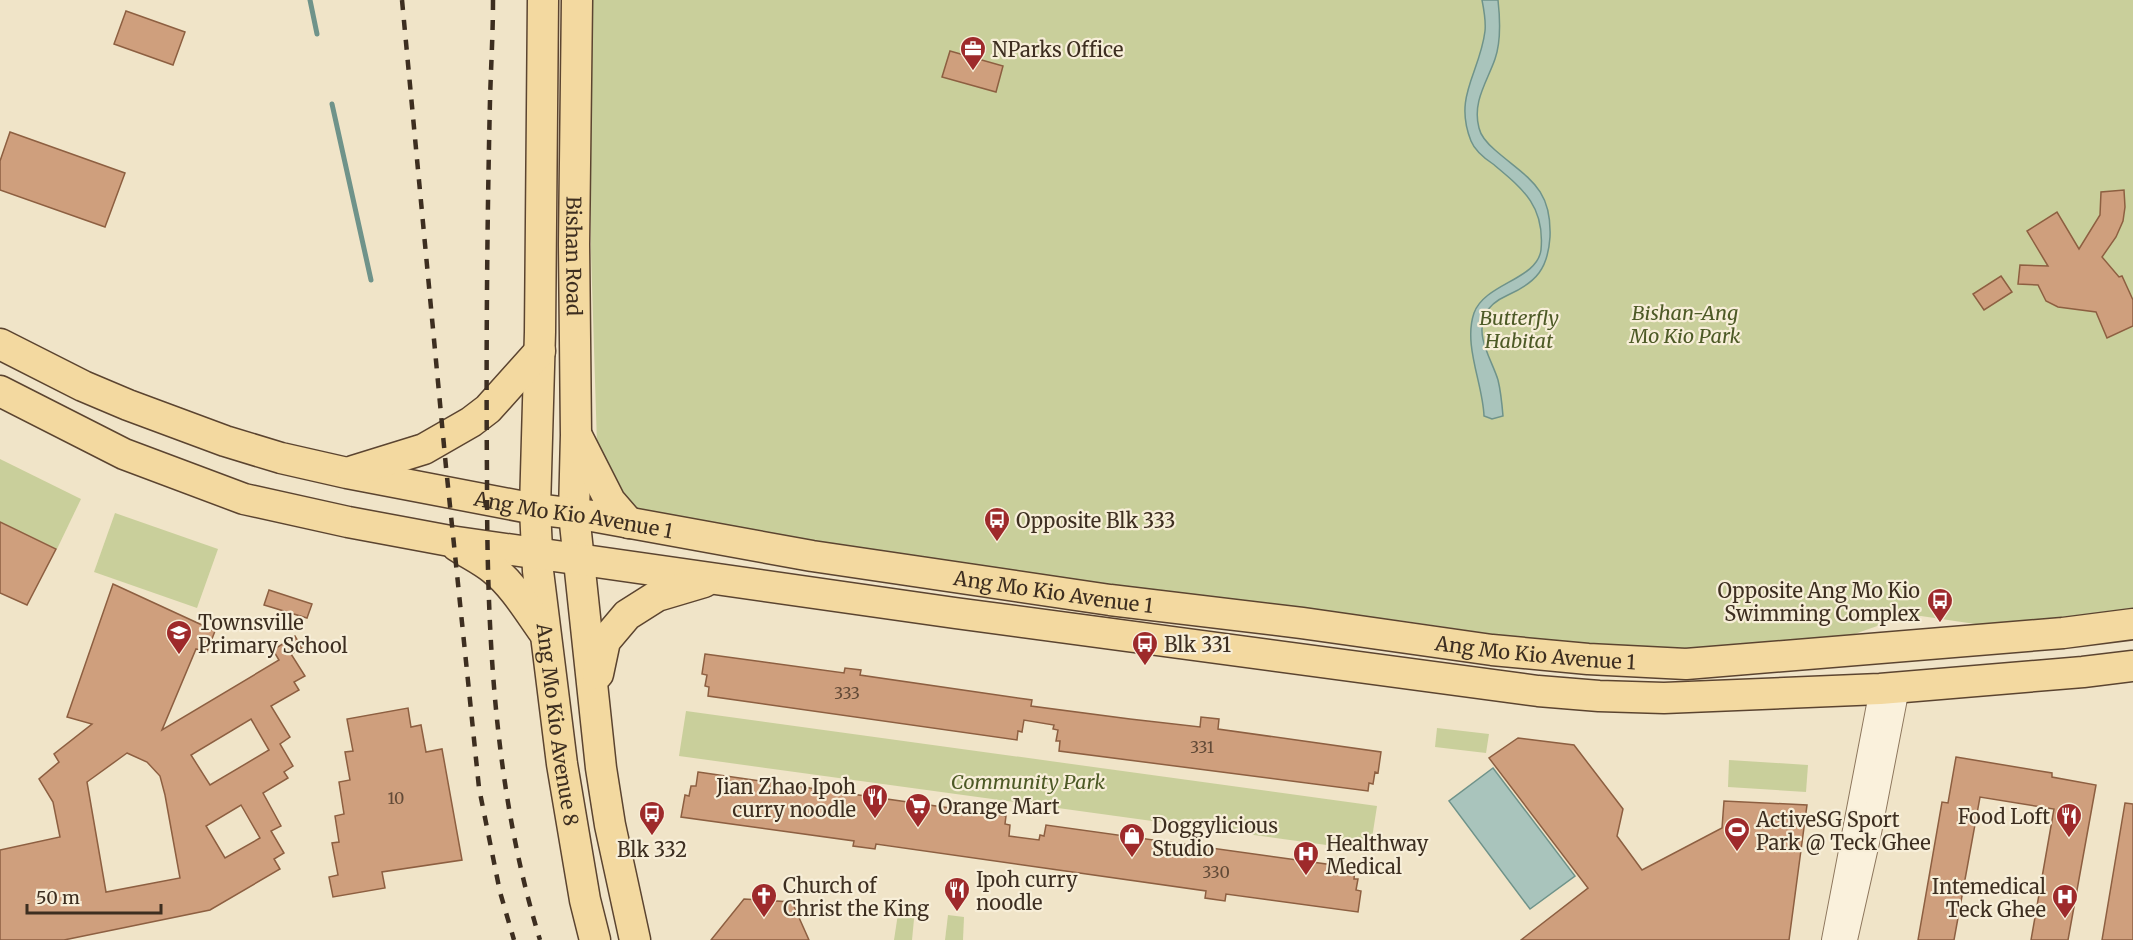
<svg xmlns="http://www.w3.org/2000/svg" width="2133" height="940" font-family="Merriweather,serif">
  <rect width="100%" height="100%" fill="#f0e4c8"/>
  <g fill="#c9cf9b">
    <path d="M591,0H2133V611L2083,618L1982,625L1921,616L1900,618L1846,637L1681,649L1532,640L1405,621L1180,596L762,534L644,512L615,501L597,445L591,252Z"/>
    <path d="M0,459L81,499L57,549L0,522Z"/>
    <path d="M115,513L218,549L197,608L94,572Z"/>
    <path d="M686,711L1377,806L1370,851L679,756Z"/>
    <path d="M1437,728L1489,734L1486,753L1435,747Z"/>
    <path d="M1729,760L1808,765L1806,792L1728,787Z"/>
    <path d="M899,907L915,909L912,940H894Z"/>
    <path d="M948,915L964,917L963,940H945Z"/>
  </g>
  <g fill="#a9c4bc" stroke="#6f938a" stroke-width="1.5">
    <path d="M1482,0H1498C1500,18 1501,42 1495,59C1487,82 1472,102 1479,128C1481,137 1488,144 1495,150C1527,178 1552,187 1550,237C1548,268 1537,282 1508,295C1499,299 1489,305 1485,315C1475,337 1492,360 1498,380C1501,392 1502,404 1503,416L1492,419L1484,416C1483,384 1463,345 1474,313C1485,283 1537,280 1541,250C1545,206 1523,189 1493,164C1484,158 1475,151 1471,141C1453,96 1480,73 1485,31C1486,21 1484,10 1482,0Z"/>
    <path d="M1493,768L1575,876L1530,909L1449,801Z"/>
  </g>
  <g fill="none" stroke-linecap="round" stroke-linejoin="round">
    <g stroke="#6f938a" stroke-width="5">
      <path d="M310,0L317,34"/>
      <path d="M332,104L371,280"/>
    </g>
  </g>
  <g fill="#cf9f7d" stroke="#8d5f41" stroke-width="1.5" fill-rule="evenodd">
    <path d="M126,11L185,32L173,65L114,44Z"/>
    <path d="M950,51L1003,66L996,92L942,77Z"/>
    <path d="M10,132L125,173L105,227L0,190V161Z"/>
    <path d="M2124,190L2125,207L2123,221L2116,237L2102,257L2119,277L2122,276L2133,300V326L2107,338L2096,312L2058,307L2046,301L2038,285L2018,284L2020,265L2048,266L2027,231L2057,212L2079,249L2100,215L2101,192Z"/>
    <path d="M2001,276L2012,292L1984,310L1973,294Z"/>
    <path d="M0,522L56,549L27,605L0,593Z"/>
    <path d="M113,584L215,631L207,652L196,649L162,730L279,660L273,650L295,636L302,648L291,654L305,676L294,682L299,690L271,706L290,737L280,744L293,766L284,772L288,778L263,793L281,826L271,831L284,853L274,859L280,869L210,910L64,940H0V850L60,837L53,802L39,779L59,762L54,754L92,724L67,717ZM251,719L269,750L210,785L191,755ZM127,753L147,762L160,776L165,795L180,878L106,892L87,782ZM241,805L260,838L225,858L206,826Z"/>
    <path d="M269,590L312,604L307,618L264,605Z"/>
    <path d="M705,654L844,673L845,668L861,670L860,675L1032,700L1031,706L1130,719L1200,727L1201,717L1219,719L1218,729L1381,752L1378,773L1375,772L1373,784L1369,783L1368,791L1059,751L1060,741H1056L1058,730L1053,729L1054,725L1024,720L1022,732L1018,731L1017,740L708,696L709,687L705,686L707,675L702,674Z"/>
    <path d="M408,708L411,727L421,725L426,752L442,749L462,860L382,872L385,888L333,897L329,877L338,875L332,843L339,842L335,816L344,814L339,782L350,780L345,752L353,751L347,719Z"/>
    <path d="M1518,738L1574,745L1623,809L1617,836L1642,870L1722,828L1724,801L1807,805L1789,940H1521L1588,888L1489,758Z"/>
    <path d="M1956,757L2052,773V777L2096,785L2068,940H2031L2054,809L1980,797L1954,940H1918L1942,802L1948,803Z"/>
    <path d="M698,772L1006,816L1005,824L1010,825L1009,836L1039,840L1040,835L1044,836L1046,825L1355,868L1354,879H1358L1356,890L1361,891L1358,912L1226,894L1225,901L1205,898L1206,891L876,844L875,849L853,846L854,841L681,817L685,795L689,796L691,786H696Z"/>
    <path d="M2125,803L2133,804V940H2102Z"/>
    <path d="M744,899L792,902L809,940H711Z"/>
  </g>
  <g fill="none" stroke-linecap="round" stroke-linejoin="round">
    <defs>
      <g id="minor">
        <path d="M1832,940L1880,689"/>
        <path d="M1847,940L1870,838L1899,688"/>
      </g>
      <g id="primary">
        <path id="s1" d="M543,0L540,332L535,509L538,571L562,764L585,900L595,940"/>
        <path id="s2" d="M577,0L574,244L576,435L574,514L601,768L610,825L635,940"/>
        <path id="s3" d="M0,344L83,386L128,405L225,441L281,458L347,473L535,509L592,516L812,556L1110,600L1302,623L1492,650L1588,659L1686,664L2063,633L2133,624"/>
        <path d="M0,391L124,454L244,499L348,522L450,541L955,613L1538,691L1599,696L1664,698L1880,689L2083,672L2133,666"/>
        <path d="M578,438L610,501L629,523"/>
        <path d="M353,471L424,449L471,422L488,409L540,351"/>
        <path d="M457,546C469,554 482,560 493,569C514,586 528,610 543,631"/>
        <path d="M598,674L605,641L627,615L657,596L704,582"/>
      </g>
    </defs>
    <use href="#minor" stroke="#8d765c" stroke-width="22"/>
    <use href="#primary" stroke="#5b4430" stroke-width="33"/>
    <use href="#minor" stroke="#faf1dc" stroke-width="20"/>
    <use href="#primary" stroke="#f3d9a0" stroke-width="30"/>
    <g stroke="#3d2e20" stroke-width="4.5" stroke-dasharray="10 10" stroke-linecap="butt">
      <path d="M402,0L446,467L479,788L500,892L514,940"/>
      <path d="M493,0C493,33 491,66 490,100C487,226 486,353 487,480C487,634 494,791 540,940"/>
    </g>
  </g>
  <defs>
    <symbol id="office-pin" viewBox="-11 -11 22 30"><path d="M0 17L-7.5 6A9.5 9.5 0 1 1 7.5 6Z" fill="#9e2a2b" stroke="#f7eed8"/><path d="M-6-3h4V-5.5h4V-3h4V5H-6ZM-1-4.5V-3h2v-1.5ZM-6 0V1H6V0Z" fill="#fff"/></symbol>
    <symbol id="bus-pin" viewBox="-11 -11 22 30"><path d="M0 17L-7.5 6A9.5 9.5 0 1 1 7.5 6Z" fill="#9e2a2b" stroke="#f7eed8"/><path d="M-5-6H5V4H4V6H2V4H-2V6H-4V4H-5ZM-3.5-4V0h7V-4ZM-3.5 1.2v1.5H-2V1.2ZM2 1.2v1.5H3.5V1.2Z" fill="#fff"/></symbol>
    <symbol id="school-pin" viewBox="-11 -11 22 30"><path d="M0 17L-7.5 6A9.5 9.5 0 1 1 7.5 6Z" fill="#9e2a2b" stroke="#f7eed8"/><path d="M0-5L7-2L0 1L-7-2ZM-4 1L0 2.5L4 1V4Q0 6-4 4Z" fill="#fff"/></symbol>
    <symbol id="restaurant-pin" viewBox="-11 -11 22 30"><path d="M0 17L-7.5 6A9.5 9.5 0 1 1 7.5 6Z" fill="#9e2a2b" stroke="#f7eed8"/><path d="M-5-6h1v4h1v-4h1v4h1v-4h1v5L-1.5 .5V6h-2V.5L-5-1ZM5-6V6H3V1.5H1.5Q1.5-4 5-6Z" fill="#fff"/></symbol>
    <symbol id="supermarket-pin" viewBox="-11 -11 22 30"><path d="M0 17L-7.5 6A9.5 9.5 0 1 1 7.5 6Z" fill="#9e2a2b" stroke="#f7eed8"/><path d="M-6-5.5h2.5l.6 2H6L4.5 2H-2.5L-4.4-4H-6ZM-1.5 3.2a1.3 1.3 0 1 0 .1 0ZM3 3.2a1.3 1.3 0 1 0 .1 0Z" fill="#fff"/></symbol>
    <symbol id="stadium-pin" viewBox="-11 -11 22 30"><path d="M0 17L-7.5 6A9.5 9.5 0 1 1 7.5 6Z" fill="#9e2a2b" stroke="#f7eed8"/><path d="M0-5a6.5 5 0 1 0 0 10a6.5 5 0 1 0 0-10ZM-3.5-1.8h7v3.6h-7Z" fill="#fff"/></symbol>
    <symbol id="shop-pin" viewBox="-11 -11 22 30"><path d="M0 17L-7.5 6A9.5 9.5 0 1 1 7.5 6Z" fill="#9e2a2b" stroke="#f7eed8"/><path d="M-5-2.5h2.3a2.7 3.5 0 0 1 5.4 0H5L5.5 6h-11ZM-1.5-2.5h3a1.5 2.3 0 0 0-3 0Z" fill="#fff"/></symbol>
    <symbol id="hospital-pin" viewBox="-11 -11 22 30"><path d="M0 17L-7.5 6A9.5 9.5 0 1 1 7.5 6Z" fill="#9e2a2b" stroke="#f7eed8"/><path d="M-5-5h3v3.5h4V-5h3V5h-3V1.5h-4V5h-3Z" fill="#fff"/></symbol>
    <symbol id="church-pin" viewBox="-11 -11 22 30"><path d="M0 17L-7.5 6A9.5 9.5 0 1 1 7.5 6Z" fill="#9e2a2b" stroke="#f7eed8"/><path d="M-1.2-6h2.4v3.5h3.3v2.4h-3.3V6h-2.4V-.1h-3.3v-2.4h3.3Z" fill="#fff"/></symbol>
  </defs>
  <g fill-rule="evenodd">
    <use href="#office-pin" x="958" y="34" width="30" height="40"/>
    <use href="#bus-pin" x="982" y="505" width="30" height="40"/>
    <use href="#bus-pin" x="1925" y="586" width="30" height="40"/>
    <use href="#school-pin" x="164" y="618" width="30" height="40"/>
    <use href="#bus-pin" x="1130" y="629" width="30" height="40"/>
    <use href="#restaurant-pin" x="860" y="782" width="30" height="40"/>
    <use href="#supermarket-pin" x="903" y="791" width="30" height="40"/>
    <use href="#bus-pin" x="637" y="799" width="30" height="40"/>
    <use href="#restaurant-pin" x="2054" y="801" width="30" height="40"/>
    <use href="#stadium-pin" x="1722" y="815" width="30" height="40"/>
    <use href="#shop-pin" x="1117" y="821" width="30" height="40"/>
    <use href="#hospital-pin" x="1291" y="839" width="30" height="40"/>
    <use href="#restaurant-pin" x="942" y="875" width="30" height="40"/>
    <use href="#church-pin" x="749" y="881" width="30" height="40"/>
    <use href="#hospital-pin" x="2050" y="882" width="30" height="40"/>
  </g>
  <g text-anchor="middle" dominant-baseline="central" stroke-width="4.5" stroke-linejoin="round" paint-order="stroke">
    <g font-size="16" fill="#624a37">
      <text x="847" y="693">333</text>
      <text x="1202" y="747">331</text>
      <text x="396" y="798">10</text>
      <text x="1216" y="872">330</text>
    </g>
    <g font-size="20" fill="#3d2e20" stroke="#f7eed8" text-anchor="start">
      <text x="992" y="49">NParks Office</text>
      <text x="1016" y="520">Opposite Blk 333</text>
      <text x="1920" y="590" text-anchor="end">Opposite Ang Mo Kio<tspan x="1920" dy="23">Swimming Complex</tspan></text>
      <text x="198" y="622">Townsville<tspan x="198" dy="23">Primary School</tspan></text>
      <text x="1164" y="644">Blk 331</text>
      <text x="856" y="786" text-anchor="end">Jian Zhao Ipoh<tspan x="856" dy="23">curry noodle</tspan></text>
      <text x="938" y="806">Orange Mart</text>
      <text x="2050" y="816" text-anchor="end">Food Loft</text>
      <text x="1756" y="819">ActiveSG Sport<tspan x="1756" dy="23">Park @ Teck Ghee</tspan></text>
      <text x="1152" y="825">Doggylicious<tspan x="1152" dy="23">Studio</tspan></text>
      <text x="1326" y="843">Healthway<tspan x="1326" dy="23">Medical</tspan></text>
      <text x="652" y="849" text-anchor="middle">Blk 332</text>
      <text x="976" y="879">Ipoh curry<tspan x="976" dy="23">noodle</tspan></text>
      <text x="783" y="885">Church of<tspan x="783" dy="23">Christ the King</tspan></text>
      <text x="2046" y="886" text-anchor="end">Intemedical<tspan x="2046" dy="23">Teck Ghee</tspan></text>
    </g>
    <g font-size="20" fill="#3d2e20" stroke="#f7eed8">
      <text stroke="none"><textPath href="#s2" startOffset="256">Bishan Road</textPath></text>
      <text stroke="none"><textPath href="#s3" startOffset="602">Ang Mo Kio Avenue 1</textPath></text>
      <text stroke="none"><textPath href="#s3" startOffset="1088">Ang Mo Kio Avenue 1</textPath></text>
      <text stroke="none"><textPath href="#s3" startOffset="1574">Ang Mo Kio Avenue 1</textPath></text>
      <text stroke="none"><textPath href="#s1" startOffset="726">Ang Mo Kio Avenue 8</textPath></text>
    </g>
    <g font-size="20" font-style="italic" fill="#4d5a26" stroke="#f7eed8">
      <text x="1685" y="312">Bishan-Ang<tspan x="1685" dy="23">Mo Kio Park</tspan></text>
      <text x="1519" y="317">Butterfly<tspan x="1519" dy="23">Habitat</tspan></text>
      <text x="1028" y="781">Community Park</text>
    </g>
  </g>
  <path d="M27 904v9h134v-9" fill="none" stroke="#3d2e20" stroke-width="3"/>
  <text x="36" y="904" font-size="18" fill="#3d2e20" stroke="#f7eed8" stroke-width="4.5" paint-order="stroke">50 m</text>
</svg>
